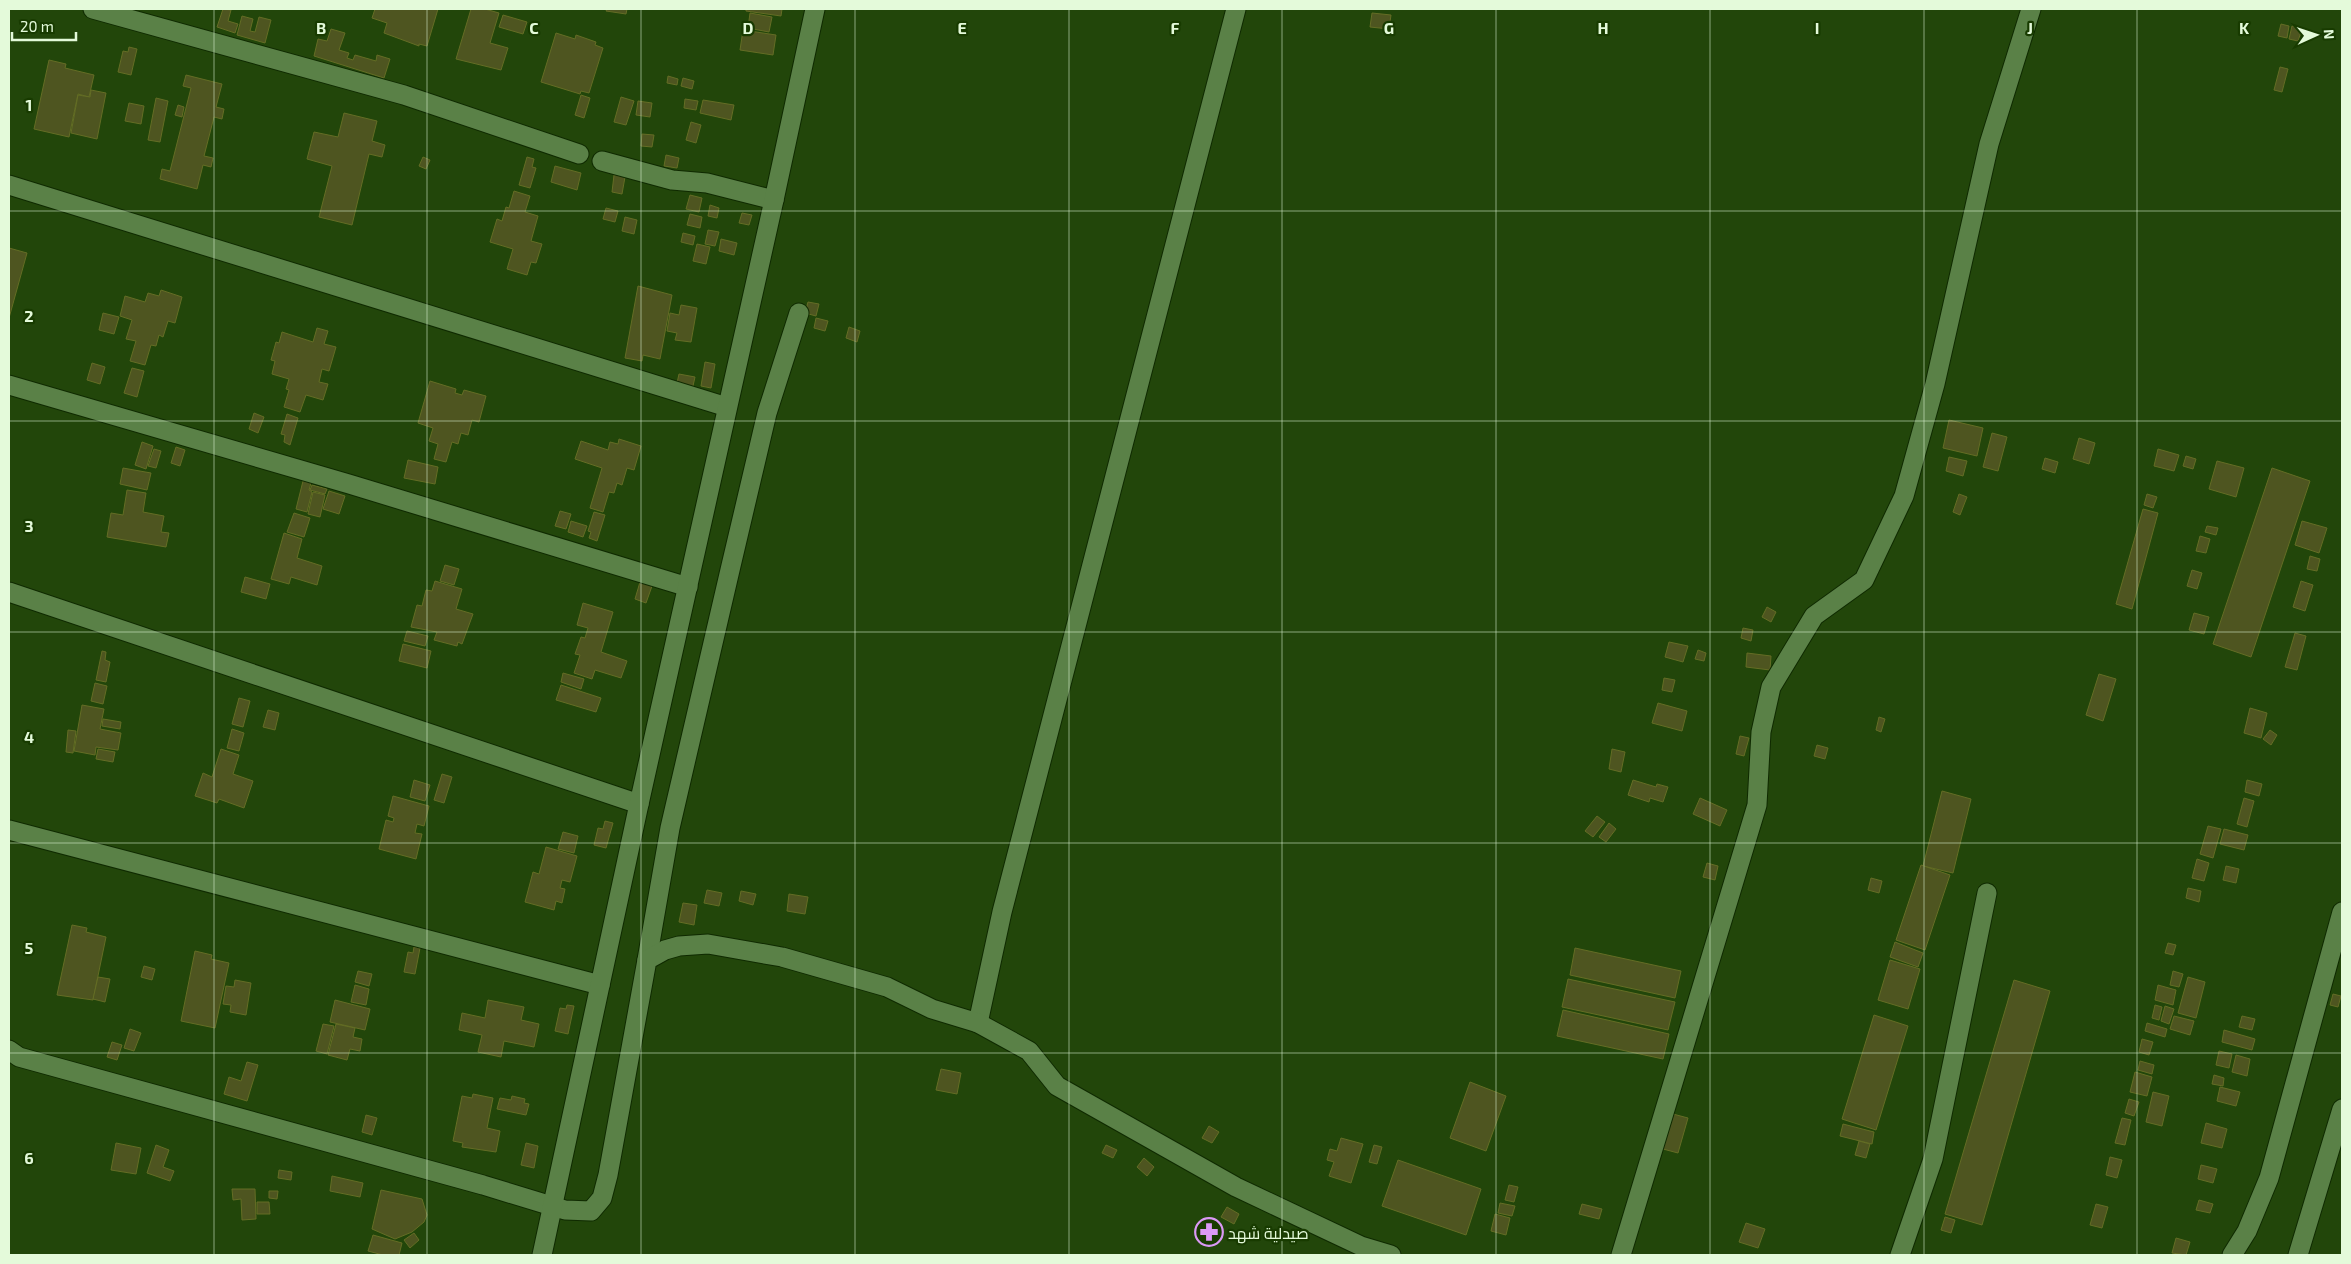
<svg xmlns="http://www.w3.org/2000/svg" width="2351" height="1264" font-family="'Exo 2',Cairo,sans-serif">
  <rect width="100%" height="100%" fill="#22460a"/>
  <g fill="#4e5520" stroke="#646d25">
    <path d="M223,9L231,10L228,21L238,24L235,33L217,27Z"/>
    <path d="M375,9H438L427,46L419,44V46L384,33L387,23L372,18Z"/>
    <path d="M471,9H485L499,13L490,43L508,48L501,70L456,59Z"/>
    <path d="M607,9H627L626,14L606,11Z"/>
    <path d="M746,9H782L781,16L746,11Z"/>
    <path d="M750,13L772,17L769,32L748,28Z"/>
    <path d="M1372,13L1391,15L1389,29L1370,27Z"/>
    <path d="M503,15L527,22L523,34L499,27Z"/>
    <path d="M242,16L253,19L250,31L255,32L259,17L271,20L265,43L237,35Z"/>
    <path d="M2281,24L2289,26L2287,38L2278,36Z"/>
    <path d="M2292,26L2302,29L2298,41L2289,39Z"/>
    <path d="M331,29L345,33L339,50L349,53L347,58L353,60L355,55L376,61L377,55L390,59L384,78L314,56L318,39L327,41Z"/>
    <path d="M743,30L776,35L773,55L740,50Z"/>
    <path d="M556,33L575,39L576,35L596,42L595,45L603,48L589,93L581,91L580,94L541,82Z"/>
    <path d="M129,47L137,49L131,75L118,72L123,51L128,52Z"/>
    <path d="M49,60L66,64L65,68L94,75L89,97L78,94L69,137L34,129Z"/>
    <path d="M2280,67L2288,69L2282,92L2274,90Z"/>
    <path d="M186,75L222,84L216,107L224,109L222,119L214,117L204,156L213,158L211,167L203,165L197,189L160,179L162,169L170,171L191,88L183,86Z"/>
    <path d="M668,76L678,79L677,85L667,83Z"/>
    <path d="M683,78L694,81L692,89L681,86Z"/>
    <path d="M91,90L106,93L97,139L71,133L78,95L90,97Z"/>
    <path d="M581,95L590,98L584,118L575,115Z"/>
    <path d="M621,97L634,101L626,125L614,122Z"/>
    <path d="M156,98L168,101L160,142L148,140Z"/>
    <path d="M685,99L698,101L696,110L684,108Z"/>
    <path d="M703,100L734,105L731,120L700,113Z"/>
    <path d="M638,101L652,103L650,117L636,115Z"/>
    <path d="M129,103L144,106L141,124L125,121Z"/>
    <path d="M178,105L184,107L182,117L175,115Z"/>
    <path d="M344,113L377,121L372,141L385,145L382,157L369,154L352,225L319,217L332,166L307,159L314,132L338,137Z"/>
    <path d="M691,122L701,125L696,143L686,140Z"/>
    <path d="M642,134L654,135L652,147L641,146Z"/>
    <path d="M666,155L679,158L677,168L664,166Z"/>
    <path d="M423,157L430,160L426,169L419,166Z"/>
    <path d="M527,157L534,159L532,167L536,168L530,188L519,185Z"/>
    <path d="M555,166L581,173L577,190L551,182Z"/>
    <path d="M614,175L625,177L622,194L612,192Z"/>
    <path d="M514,191L530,196L525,212L538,216L531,241L542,244L536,263L531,262L527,275L507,269L513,249L490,242L497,219L502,221L506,207L509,208Z"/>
    <path d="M690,195L702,198L699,212L686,209Z"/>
    <path d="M710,205L719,208L717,218L708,216Z"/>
    <path d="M606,208L618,211L615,222L603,219Z"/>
    <path d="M742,213L752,215L749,225L739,223Z"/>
    <path d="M690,214L702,217L700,228L687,225Z"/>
    <path d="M625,217L637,220L634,234L622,231Z"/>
    <path d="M708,230L719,232L715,246L705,244Z"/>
    <path d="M683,233L695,236L693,245L681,242Z"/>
    <path d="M721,239L737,243L734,255L719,251Z"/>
    <path d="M697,244L710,247L706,264L693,261Z"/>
    <path d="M9,248L27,253L9,318Z"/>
    <path d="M638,286L672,295L660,359L643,355L642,361L625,358Z"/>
    <path d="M161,290L182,297L175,323L168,321L163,337L159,335L156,346L151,345L145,365L130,361L136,341L126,339L132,320L120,316L125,296L145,302L148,293L159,296Z"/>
    <path d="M808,302L819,304L816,316L805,313Z"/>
    <path d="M681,305L697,308L691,342L675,340L677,333L667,331L670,313L679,315Z"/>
    <path d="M103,313L119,317L114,334L99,330Z"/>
    <path d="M816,318L828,321L825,331L814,328Z"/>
    <path d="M849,327L860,331L857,342L846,338Z"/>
    <path d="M317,328L328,331L324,344L336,347L329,371L322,369L319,382L328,384L323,400L306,395L300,412L284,407L289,390L286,389L289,379L272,374L275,361L271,360L276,342L279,343L282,332L313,342Z"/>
    <path d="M705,362L715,364L711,388L701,386Z"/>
    <path d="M92,363L105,367L100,384L87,380Z"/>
    <path d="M132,368L144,371L137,397L124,393Z"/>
    <path d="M679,374L695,377L693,386L677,383Z"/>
    <path d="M430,381L456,389L455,393L462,395L464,390L486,396L479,422L472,420L468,435L461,433L458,444L452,442L446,462L434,459L438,444L429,441L433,428L418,423Z"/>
    <path d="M254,413L264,417L258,433L249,429Z"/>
    <path d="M287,414L298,418L290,445L284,442L285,435L281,434Z"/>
    <path d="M1949,420L1983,428L1977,456L1943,448Z"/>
    <path d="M1992,433L2007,437L1998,471L1983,467Z"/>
    <path d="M2079,438L2095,443L2089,464L2073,459Z"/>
    <path d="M619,439L641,446L634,470L627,468L622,485L617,483L614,493L609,492L603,512L590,508L602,468L575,459L581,441L608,450L610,442L618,444Z"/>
    <path d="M142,442L153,446L146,469L135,465Z"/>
    <path d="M176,447L185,450L180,466L171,463Z"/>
    <path d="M154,449L161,451L156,468L148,466Z"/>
    <path d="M2158,449L2179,455L2174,471L2154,466Z"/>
    <path d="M2186,456L2196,459L2193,469L2183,466Z"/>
    <path d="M1949,457L1967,461L1963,476L1946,471Z"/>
    <path d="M2045,458L2058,462L2055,473L2042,469Z"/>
    <path d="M408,460L438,467L435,484L404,478Z"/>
    <path d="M2217,461L2244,468L2236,497L2209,489Z"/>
    <path d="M123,468L151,473L147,490L120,484Z"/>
    <path d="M2272,468L2310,481L2251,657L2213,644Z"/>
    <path d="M303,481L311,483L309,490L312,492L307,512L296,509Z"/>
    <path d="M312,485L327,489L325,494L310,490Z"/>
    <path d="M127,490L146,493L143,512L164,516L161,532L169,533L166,547L107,537L111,513L123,515Z"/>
    <path d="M329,491L345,496L339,514L323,509Z"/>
    <path d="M313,492L325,495L320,517L308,514Z"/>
    <path d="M1959,494L1967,497L1960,515L1953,512Z"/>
    <path d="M2147,494L2157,497L2153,508L2144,505Z"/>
    <path d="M2143,509L2158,513L2132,609L2116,604Z"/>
    <path d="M560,511L571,514L566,529L555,526Z"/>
    <path d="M594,512L605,515L597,541L589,538L591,532L588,531Z"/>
    <path d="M294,513L310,518L304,537L287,532Z"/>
    <path d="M571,521L587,526L583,537L568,532Z"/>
    <path d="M2302,521L2327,528L2319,553L2295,545Z"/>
    <path d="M2207,526L2218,528L2216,535L2205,532Z"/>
    <path d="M284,533L302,539L297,558L322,566L317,585L291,577L289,584L271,579Z"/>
    <path d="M2200,536L2210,539L2206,553L2196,551Z"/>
    <path d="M2310,556L2320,559L2317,571L2307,569Z"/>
    <path d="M445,565L459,569L454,585L440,581Z"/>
    <path d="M2192,570L2202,573L2197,589L2187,586Z"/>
    <path d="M245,577L270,584L266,599L241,592Z"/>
    <path d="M435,581L462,589L456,609L473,614L462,644L458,642L457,646L434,640L437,632L411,627L417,605L422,606L426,590L432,591Z"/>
    <path d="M2301,581L2313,585L2305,611L2293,607Z"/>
    <path d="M640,582L652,586L646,603L635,599Z"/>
    <path d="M583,603L613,612L601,652L627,661L621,678L595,670L592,679L574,673L580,655L575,654L581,637L585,638L588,628L577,625Z"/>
    <path d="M1767,607L1776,612L1771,622L1762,617Z"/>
    <path d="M2194,613L2209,617L2204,634L2189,630Z"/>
    <path d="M1743,628L1753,630L1751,641L1741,638Z"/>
    <path d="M407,631L428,636L425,646L404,641Z"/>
    <path d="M2295,633L2306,636L2297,670L2285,667Z"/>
    <path d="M1669,642L1688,646L1683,662L1665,657Z"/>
    <path d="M403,644L431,651L427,668L399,661Z"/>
    <path d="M1698,650L1706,653L1704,661L1695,659Z"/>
    <path d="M102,651L106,652L105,660L110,662L106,682L96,680Z"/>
    <path d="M1747,653L1771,656L1770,670L1746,667Z"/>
    <path d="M563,673L584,679L581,689L561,682Z"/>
    <path d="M2099,674L2116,679L2103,721L2086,715Z"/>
    <path d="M1664,678L1675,680L1672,692L1662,690Z"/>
    <path d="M95,683L107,686L103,704L91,701Z"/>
    <path d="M561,685L601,698L596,712L556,700Z"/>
    <path d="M239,698L250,701L243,727L232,724Z"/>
    <path d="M1658,703L1687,711L1682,731L1652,723Z"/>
    <path d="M82,705L104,709L100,729L121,733L118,750L96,747L95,755L74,751Z"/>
    <path d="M2250,708L2267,713L2261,738L2244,733Z"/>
    <path d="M268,710L279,713L275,730L263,727Z"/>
    <path d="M1879,717L1885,719L1881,732L1876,730Z"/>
    <path d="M103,719L121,722L120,729L102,726Z"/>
    <path d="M232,729L244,733L239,751L227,748Z"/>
    <path d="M68,730L76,731L73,753L66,752Z"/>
    <path d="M2270,730L2277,735L2271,745L2263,739Z"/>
    <path d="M1740,736L1749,738L1744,756L1736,754Z"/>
    <path d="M1817,745L1828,748L1825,759L1814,756Z"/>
    <path d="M98,749L115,752L113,762L96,759Z"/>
    <path d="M221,749L239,755L233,774L253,781L244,808L219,799L217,803L195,796L203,773L212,777Z"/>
    <path d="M1612,749L1625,752L1621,772L1609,769Z"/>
    <path d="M442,774L452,777L444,803L434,800Z"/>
    <path d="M414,780L430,785L425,801L410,797Z"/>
    <path d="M1633,780L1656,787L1657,784L1668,787L1663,802L1650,798L1649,802L1628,795Z"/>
    <path d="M2247,780L2262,784L2259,796L2245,792Z"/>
    <path d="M1942,791L1971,799L1953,873L1923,866Z"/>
    <path d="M393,796L429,806L424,826L417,824L415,833L422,834L416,859L379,849L386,820L393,822L394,818L388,816Z"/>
    <path d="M1700,798L1727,810L1720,826L1693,814Z"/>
    <path d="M2244,798L2254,801L2247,827L2237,824Z"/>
    <path d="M1597,816L1605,822L1593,837L1585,831Z"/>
    <path d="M605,821L613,823L606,848L594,845L598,828L603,829Z"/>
    <path d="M1609,823L1616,829L1606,842L1599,837Z"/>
    <path d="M2208,826L2221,829L2213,858L2200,854Z"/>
    <path d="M2224,829L2248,835L2244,850L2220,844Z"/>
    <path d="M563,832L578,836L574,853L558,849Z"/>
    <path d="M546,847L577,856L570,882L562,880L560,888L565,889L562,903L556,901L554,910L525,902L533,872L539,874Z"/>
    <path d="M2197,859L2209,863L2204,881L2192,878Z"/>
    <path d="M1707,863L1718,866L1715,880L1703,877Z"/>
    <path d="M1921,865L1950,875L1925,950L1896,940Z"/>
    <path d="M2226,866L2239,869L2236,883L2223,880Z"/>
    <path d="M1871,878L1882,881L1879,893L1868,890Z"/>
    <path d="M2188,888L2201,891L2199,902L2186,898Z"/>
    <path d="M707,890L722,893L719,906L704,903Z"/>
    <path d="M741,891L756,894L753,905L739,901Z"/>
    <path d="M789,894L808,897L805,914L787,911Z"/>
    <path d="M683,903L697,905L694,925L679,922Z"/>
    <path d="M72,925L87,928L86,932L106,937L93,1000L57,995Z"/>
    <path d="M1895,942L1923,953L1918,967L1890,957Z"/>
    <path d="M2168,943L2176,945L2173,955L2165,953Z"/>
    <path d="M414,947L420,948L415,974L404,972L408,952L413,953Z"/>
    <path d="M1575,948L1681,971L1675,998L1570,975Z"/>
    <path d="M195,951L212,955L211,959L229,963L215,1028L181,1021Z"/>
    <path d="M1890,960L1920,969L1908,1009L1878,1000Z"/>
    <path d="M144,966L155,969L152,980L141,977Z"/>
    <path d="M358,971L372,974L369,986L355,982Z"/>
    <path d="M2173,971L2183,974L2179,987L2170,985Z"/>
    <path d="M98,977L110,979L105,1002L93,999Z"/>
    <path d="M2188,977L2205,982L2196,1018L2178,1013Z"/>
    <path d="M1568,979L1675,1002L1668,1030L1562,1007Z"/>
    <path d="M235,980L251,983L246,1015L230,1012L231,1005L223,1004L226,986L234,987Z"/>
    <path d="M2014,980L2050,991L1982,1225L1945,1214Z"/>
    <path d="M355,985L369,989L366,1005L351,1002Z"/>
    <path d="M2158,985L2176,990L2173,1005L2155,1000Z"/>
    <path d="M2333,994L2341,996L2338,1007L2330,1005Z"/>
    <path d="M335,1000L370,1009L365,1030L330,1022Z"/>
    <path d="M488,1000L524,1007L521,1020L539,1024L534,1047L504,1041L501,1057L478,1052L482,1035L459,1030L462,1013L485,1018Z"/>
    <path d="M567,1005L574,1006L568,1034L555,1031L560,1008L566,1009Z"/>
    <path d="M2155,1005L2162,1007L2159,1020L2152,1018Z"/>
    <path d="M2165,1006L2174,1009L2169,1024L2161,1021Z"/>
    <path d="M1563,1010L1669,1034L1663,1059L1557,1036Z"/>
    <path d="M1874,1015L1908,1026L1876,1130L1842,1119Z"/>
    <path d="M2174,1016L2194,1021L2190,1035L2170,1029Z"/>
    <path d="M2242,1016L2255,1019L2252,1030L2239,1027Z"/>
    <path d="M2147,1023L2167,1029L2165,1037L2145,1031Z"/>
    <path d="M323,1024L334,1026L327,1054L316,1051Z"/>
    <path d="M336,1024L355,1028L353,1037L362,1039L360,1051L350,1049L347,1060L328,1055Z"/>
    <path d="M130,1029L141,1033L134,1051L124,1048Z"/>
    <path d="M2224,1030L2255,1039L2252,1050L2222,1042Z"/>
    <path d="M2142,1039L2153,1042L2149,1055L2139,1052Z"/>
    <path d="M112,1042L122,1045L117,1060L107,1057Z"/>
    <path d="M2219,1051L2232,1054L2229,1068L2216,1065Z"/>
    <path d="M2236,1055L2250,1059L2247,1076L2232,1072Z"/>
    <path d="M2140,1061L2154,1065L2152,1074L2138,1070Z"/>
    <path d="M247,1062L258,1065L247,1101L224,1094L229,1077L241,1081Z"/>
    <path d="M941,1069L961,1073L957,1094L936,1090Z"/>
    <path d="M2135,1072L2152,1077L2147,1096L2130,1092Z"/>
    <path d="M2214,1075L2224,1078L2223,1086L2212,1084Z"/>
    <path d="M1470,1082L1506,1096L1486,1151L1450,1138Z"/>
    <path d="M2220,1087L2240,1092L2236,1106L2217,1101Z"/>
    <path d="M2153,1092L2169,1096L2162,1126L2146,1122Z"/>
    <path d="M473,1094L493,1098L487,1128L500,1131L496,1152L462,1147L463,1143L453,1141L462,1096L472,1098Z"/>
    <path d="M512,1096L525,1099L524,1103L529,1104L526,1115L497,1109L500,1098L511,1100Z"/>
    <path d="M2129,1099L2139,1102L2134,1116L2125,1113Z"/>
    <path d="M1673,1114L1688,1118L1678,1153L1663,1149Z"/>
    <path d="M366,1115L377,1118L372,1135L362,1132Z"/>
    <path d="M2122,1118L2131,1120L2125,1145L2115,1143Z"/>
    <path d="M2206,1123L2227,1129L2222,1148L2201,1143Z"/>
    <path d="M1843,1124L1874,1132L1872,1144L1840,1136Z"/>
    <path d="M1209,1126L1219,1132L1212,1143L1202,1138Z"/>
    <path d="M1341,1138L1363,1144L1351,1183L1329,1176L1334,1162L1327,1160L1330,1149L1337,1151Z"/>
    <path d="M1859,1141L1870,1144L1866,1158L1855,1155Z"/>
    <path d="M116,1143L141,1148L136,1174L111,1170Z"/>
    <path d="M526,1143L538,1146L534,1168L521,1165Z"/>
    <path d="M156,1145L169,1150L163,1167L174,1171L170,1181L147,1173Z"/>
    <path d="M1106,1145L1117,1150L1113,1158L1102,1153Z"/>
    <path d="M1374,1145L1382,1147L1377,1164L1369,1162Z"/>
    <path d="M2110,1157L2122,1160L2117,1178L2106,1175Z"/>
    <path d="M1144,1158L1154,1167L1147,1176L1137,1167Z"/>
    <path d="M1398,1160L1481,1189L1466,1235L1382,1206Z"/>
    <path d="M2201,1165L2217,1169L2213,1183L2198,1179Z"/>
    <path d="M279,1170L292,1172L291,1180L278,1178Z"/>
    <path d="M332,1176L363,1183L360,1197L330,1191Z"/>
    <path d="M1509,1185L1518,1187L1514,1202L1505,1200Z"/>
    <path d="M232,1189H255L256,1219L242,1220L241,1199L233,1200Z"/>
    <path d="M381,1190L422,1199L427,1215L424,1222L412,1232L395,1239L372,1229Z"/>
    <path d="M269,1191H278L277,1199L269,1198Z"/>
    <path d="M2199,1200L2213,1204L2210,1213L2196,1210Z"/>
    <path d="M257,1202H269L270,1214H257Z"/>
    <path d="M1500,1203L1515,1206L1512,1216L1498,1213Z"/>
    <path d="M1582,1204L1602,1209L1599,1219L1579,1214Z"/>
    <path d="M2096,1204L2108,1207L2102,1228L2090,1225Z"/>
    <path d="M1227,1207L1239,1214L1234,1224L1221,1217Z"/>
    <path d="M1495,1214L1510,1218L1506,1235L1491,1231Z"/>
    <path d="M1945,1217L1955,1220L1951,1233L1941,1230Z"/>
    <path d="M1746,1223L1765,1229L1758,1248L1739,1242Z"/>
    <path d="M414,1233L419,1240L410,1248L404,1240Z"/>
    <path d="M373,1235L402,1243L399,1255H383L368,1251Z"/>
    <path d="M2176,1238L2190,1242L2186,1255L2172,1253Z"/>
  </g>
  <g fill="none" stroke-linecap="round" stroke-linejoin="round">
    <defs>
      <g id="minor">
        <path d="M93,9L404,95L579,154"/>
        <path d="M602,161L672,180L707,183L774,200"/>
        <path d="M9,185L727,407"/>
        <path d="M9,385L349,484L688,587"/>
        <path d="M9,592L639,804"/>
        <path d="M9,830L600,985"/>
        <path d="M647,960L670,828L730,570L767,413L799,313"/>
        <path d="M978,1023L1002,912L1236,9"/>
        <path d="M9,1050L19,1057L483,1185L565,1210L591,1211L602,1198L608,1175L647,960L665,950L679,946L708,944L782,957L887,987L932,1009L978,1023L1029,1051L1057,1086L1236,1187L1361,1246L1391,1255"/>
        <path d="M542,1255L639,804L774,200L815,9"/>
        <path d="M1621,1255L1757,805L1761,732L1771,687L1814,616L1864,580L1904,496L1935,384L1989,144L2031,9"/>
        <path d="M1900,1255L1933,1159L1987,893"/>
        <path d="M2232,1255L2247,1231L2269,1178L2342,912"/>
        <path d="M2298,1255L2342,1109"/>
      </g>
    </defs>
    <use href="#minor" stroke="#0f2a00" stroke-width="21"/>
    <use href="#minor" stroke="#5a8147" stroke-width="19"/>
  </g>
  <path fill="none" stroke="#e4fada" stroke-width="1" stroke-opacity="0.55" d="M214,9V1255M427,9V1255M641,9V1255M855,9V1255M1069,9V1255M1282,9V1255M1496,9V1255M1710,9V1255M1924,9V1255M2137,9V1255M9,211H2342M9,421H2342M9,632H2342M9,843H2342M9,1053H2342"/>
  <defs>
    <symbol id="pharmacy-ring" viewBox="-11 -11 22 22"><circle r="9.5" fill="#183b00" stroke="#db99f5" stroke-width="1.5"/><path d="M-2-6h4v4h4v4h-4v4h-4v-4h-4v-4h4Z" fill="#db99f5"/></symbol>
  </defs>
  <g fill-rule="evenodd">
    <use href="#pharmacy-ring" x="1193" y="1216" width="32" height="32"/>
  </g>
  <g text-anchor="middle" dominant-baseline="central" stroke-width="4.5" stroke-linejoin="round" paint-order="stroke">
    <g font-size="16" fill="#e4fada" stroke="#183b00" text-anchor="start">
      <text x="1228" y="1232">صيدلية شهد</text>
    </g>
  </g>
  <g font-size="16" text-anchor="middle" font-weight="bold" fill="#e4fada" stroke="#183b00" stroke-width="4.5" stroke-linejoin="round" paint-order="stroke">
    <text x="321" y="34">B</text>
    <text x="534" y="34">C</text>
    <text x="748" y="34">D</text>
    <text x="962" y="34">E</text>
    <text x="1175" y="34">F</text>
    <text x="1389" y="34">G</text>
    <text x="1603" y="34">H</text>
    <text x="1817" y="34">I</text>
    <text x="2030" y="34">J</text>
    <text x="2244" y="34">K</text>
    <text x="29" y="111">1</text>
    <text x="29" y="322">2</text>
    <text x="29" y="532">3</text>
    <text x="29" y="743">4</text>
    <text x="29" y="954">5</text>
    <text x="29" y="1164">6</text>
  </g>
  <rect width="2351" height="1264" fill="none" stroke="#e4fada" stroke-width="20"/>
  <g transform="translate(2316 35) rotate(87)" stroke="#183b00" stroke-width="4" paint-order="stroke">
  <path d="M0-4L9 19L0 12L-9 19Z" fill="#e4fada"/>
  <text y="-8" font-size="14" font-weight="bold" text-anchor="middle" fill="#e4fada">N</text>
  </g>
  <path d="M12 32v8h64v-8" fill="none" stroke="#e4fada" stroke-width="2.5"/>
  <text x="20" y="32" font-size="15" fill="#e4fada" stroke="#183b00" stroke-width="4" paint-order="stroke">20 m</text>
</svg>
